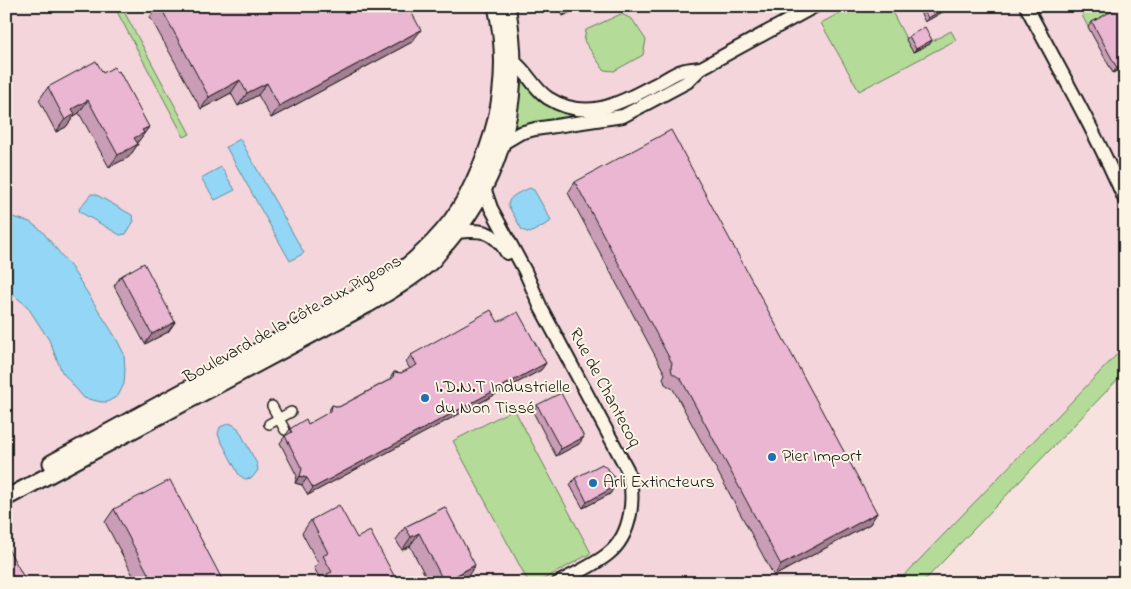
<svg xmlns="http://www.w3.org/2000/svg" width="1131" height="589" font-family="'Indie Flower',sans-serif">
  <rect width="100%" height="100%" fill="#f7e2df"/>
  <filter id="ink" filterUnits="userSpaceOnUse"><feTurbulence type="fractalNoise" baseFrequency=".02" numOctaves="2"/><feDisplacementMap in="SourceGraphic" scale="10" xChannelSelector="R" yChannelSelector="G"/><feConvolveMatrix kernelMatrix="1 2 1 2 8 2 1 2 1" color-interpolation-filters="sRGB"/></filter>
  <g filter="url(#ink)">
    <path fill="#f3d5db" d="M6,6H1125V346L897,583H6Z"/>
    <g fill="#b4dc98" stroke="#687c5a">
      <path d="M114,6H121L190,134L184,137Z"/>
      <path d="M853,6H889L913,52L951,31L956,40L859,91L821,23Z"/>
      <path d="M1098,6H1125V19L1120,10L1088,27L1082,15Z"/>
      <path d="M621,14L632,19L646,40L643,55L614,71L604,70L584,41L586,30Z"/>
      <path d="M518,73L585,113L677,76L684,80L623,111L519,127L510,131Z"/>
      <path d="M1125,346V372L922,583H897Z"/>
      <path d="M514,409L591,553L537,583H529L453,441Z"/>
    </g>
    <g fill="#93d6f5" stroke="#638c9e">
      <path d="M240,139L304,253L290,261L226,147Z"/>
      <path d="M221,167L235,190L215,200L201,178Z"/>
      <path d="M530,188L534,190L551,220L550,222L530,233L522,230L508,205C509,195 521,192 530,188Z"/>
      <path d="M91,194H95L132,215L134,221L126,234L120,235L80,212L79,209Z"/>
      <path d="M6,215L30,222L42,231L71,267L99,311L116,338L124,354L125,370L124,384L118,396L107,402H101L84,398L62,372L49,340L27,306L6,289Z"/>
      <path d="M230,423L238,428L257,464L258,470L252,478L245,479L239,475L219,437L218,434L220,427Z"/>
    </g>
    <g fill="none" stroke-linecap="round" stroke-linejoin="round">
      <defs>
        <g id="pedestrian">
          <path d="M272,406L285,430"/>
          <path d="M269,424L291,412"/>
        </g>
        <g id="minor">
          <path d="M1026,6C1060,70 1096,133 1125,200"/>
          <path d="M514,62C527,71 533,88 548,98C589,124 623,101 662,81C668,78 675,73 682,71C688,69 695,69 701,68L815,6"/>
          <path d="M503,143L520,133L535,129L623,116L687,82L701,68"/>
          <path d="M484,188L491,208L525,271L541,308L627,469C636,496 632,535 608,554C593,566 574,574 558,583"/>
          <path d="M456,232C480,229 494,230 507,253"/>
        </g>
        <g id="tertiary">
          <path d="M51,463L357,297C369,289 381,283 393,276C411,264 428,248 442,232C455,217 466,199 474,181C501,125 510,67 496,6"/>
          <path d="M6,498L367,305C389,292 412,279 431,262C437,256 442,248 448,242C505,174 524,93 507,6"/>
        </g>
      </defs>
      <use href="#pedestrian" stroke="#1c1c1c" stroke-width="12"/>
      <use href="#minor" stroke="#1c1c1c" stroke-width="16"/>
      <use href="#tertiary" stroke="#1c1c1c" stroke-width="19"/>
      <use href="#pedestrian" stroke="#fcf5e5" stroke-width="9"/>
      <use href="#minor" stroke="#fcf5e5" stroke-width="12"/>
      <use href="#tertiary" stroke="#fcf5e5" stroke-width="15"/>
    </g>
    <g fill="#c99db5" stroke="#1c1c1c">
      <path d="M158,6H408L412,42L271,118L258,95L238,106L231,93L201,109L150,17Z"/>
      <path d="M558,6H582L563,16Z"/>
      <path d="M917,6H953L925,22Z"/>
      <path d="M1125,8V79L1120,69L1113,73L1088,27L1092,22Z"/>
      <path d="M909,36L930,44L913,52L906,40Z"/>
      <path d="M103,73L149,127L137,143L138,144L129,157L109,167L79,113L74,116L66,127L56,132L39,100L48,87Z"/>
      <path d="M575,182L877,513L870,524L774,576L673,389L665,384L663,378L665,374L568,193Z"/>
      <path d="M121,276L175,322L168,332L145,344L114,286Z"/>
      <path d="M498,322L546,363L541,370L308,495L302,485L295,483L297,476L280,443L290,429L308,424L327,414L332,405L339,407L389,380L394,372L401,373L410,369L406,362L411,355Z"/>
      <path d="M537,405L579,444L556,456L533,412Z"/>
      <path d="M575,478L614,487L610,494L583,508L570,485Z"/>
      <path d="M445,507L467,578L457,583H429L410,546L402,550L396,540L405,527Z"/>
      <path d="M114,509L224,583H137L105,522Z"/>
      <path d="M311,520L357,538L398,583H321L322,582L314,568L318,563L302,533Z"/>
    </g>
    <g fill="#a47f93" stroke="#1c1c1c">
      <path d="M570,6H582L563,16Z"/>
      <path d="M949,6H953L925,22L928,18Z"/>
      <path d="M421,30L412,42L271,118L279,106Z"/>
      <path d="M932,40L930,44L913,52L916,49Z"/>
      <path d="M1123,64L1120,69L1113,73L1117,68Z"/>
      <path d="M240,80L231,93L201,109L209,97Z"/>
      <path d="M267,83L258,95L238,106L247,93Z"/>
      <path d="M88,100L79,113L74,116L66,127L56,132L72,109Z"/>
      <path d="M149,127L135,146L138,144L129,157L109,167L118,155L134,138L142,130Z"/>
      <path d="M175,322L168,332L145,344L152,334Z"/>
      <path d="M546,363L541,370L308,495L313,488Z"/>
      <path d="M584,437L579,444L556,456L561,449Z"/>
      <path d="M300,476L307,478L302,485L295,483Z"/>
      <path d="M614,487L610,494L583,508L587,502Z"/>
      <path d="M877,513L870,524L774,576L781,565Z"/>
      <path d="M419,533L410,546L402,550L411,537Z"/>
      <path d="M475,565L467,578L457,583H444Z"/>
    </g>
    <g fill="#eab6d2" stroke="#1c1c1c">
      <path d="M160,6H408L421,30L279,106L267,83L247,93L240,80L209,97Z"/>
      <path d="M921,6H949L928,18Z"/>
      <path d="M1121,6H1124L1125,8V68L1123,64L1117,68L1092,22Z"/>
      <path d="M925,27L932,40L916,49L909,36Z"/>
      <path d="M96,61L103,73L114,67L117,72L119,71L149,127L142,130L144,133L134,138L138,144L118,155L88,100L72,109L75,114L65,120L48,87Z"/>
      <path d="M671,130L877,513L781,565L681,379L672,373L671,367L672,363L575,182Z"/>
      <path d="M144,263L175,322L152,334L121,276Z"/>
      <path d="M491,310L498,322L518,312L546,363L313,488L307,478L300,476L302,469L285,436L292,432L290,429L296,425L306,419L308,424L331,411L332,405L339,407L393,378L394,372L401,373L417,365L411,355Z"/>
      <path d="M561,393L584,437L561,449L537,405Z"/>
      <path d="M602,464L610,471L614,477V487L587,502L575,478Z"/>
      <path d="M170,480L224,583H153L114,509Z"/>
      <path d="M339,505L357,538L370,531L398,583H331L327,574L332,572L323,556L328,553L311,520Z"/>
      <path d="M445,507L475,565L444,582L419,533L411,537L405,527Z"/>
      <path d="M6,545L27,583H6Z"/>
    </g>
  </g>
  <g fill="#1f6fb2" stroke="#fcf5e5" stroke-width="2">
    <circle cx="425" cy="398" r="5"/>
    <circle cx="772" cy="457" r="5"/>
    <circle cx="593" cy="483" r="5"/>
  </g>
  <g text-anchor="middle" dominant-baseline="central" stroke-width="4" stroke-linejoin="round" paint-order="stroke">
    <g font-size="18" fill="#1c1c1c" stroke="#fcf5e5">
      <text transform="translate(293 320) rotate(-29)">Boulevard de la Côte aux Pigeons</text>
      <text transform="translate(604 388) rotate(62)">Rue de Chantecoq</text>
    </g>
    <g font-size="18" fill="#1c1c1c" stroke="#fcf5e5" text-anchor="start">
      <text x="435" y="388">I.D.N.T Industrielle<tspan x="435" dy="21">du Non Tissé</tspan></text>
      <text x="782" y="457">Pier Import</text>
      <text x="603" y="483">Arli Extincteurs</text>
    </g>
  </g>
  <rect width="1131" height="589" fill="none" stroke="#fcf5e5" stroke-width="25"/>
  <rect x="12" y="12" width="1106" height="564" fill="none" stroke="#1c1c1c" stroke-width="2" filter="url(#ink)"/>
</svg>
